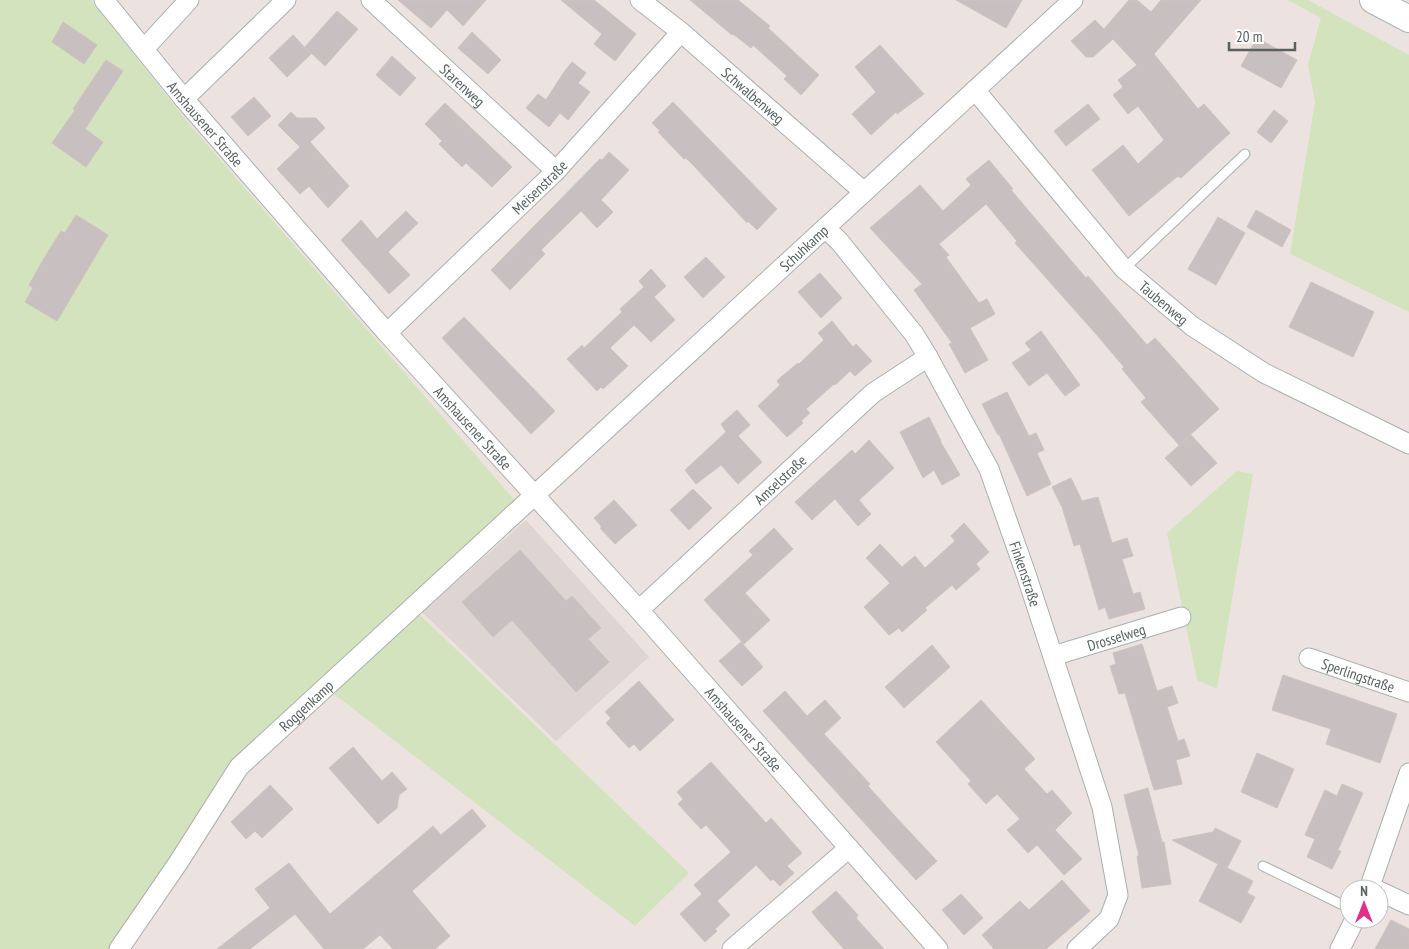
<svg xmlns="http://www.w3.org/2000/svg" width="1409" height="949" font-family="'PT Sans Narrow',sans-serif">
  <rect width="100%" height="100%" fill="#ece3e0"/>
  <path fill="#ded4d1" d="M526,520L649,657L556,741L422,612Z"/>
  <g fill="#d3e3bd">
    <path d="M0,0H91L186,120L517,503L236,758L110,949H0Z"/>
    <path d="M1288,0H1308L1409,55V312L1290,254L1315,102L1308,65L1321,18Z"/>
    <path d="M1237,471L1253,474L1217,689L1197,680L1167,533Z"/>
    <path d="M418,613L689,873L635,926L334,694Z"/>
  </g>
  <g fill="#c8c0c0" stroke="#d0c1bf">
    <path d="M398,0H486L463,26L447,10L431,28Z"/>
    <path d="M561,0H594L636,34L615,61L594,44L602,34Z"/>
    <path d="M690,0H738L770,26L768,28L819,75L801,95L784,79L787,76L753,45L751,48L733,34L732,35Z"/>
    <path d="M956,0H1022L1006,28Z"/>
    <path d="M1129,0H1137L1151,12L1161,0H1201L1154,54L1198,109L1204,104L1230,133L1181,178L1178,176L1129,216L1092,170L1123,145L1138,164L1164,140L1138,106L1128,114L1113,95L1123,87L1118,80L1137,65L1113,39L1093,57H1086L1071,41L1095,20L1104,29Z"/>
    <path d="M337,11L358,29L325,66L305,47Z"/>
    <path d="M63,22L97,45L84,64L52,42Z"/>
    <path d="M472,32L501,60L488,74L458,48Z"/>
    <path d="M293,35L311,54L287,77L269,58Z"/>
    <path d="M1257,38L1297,60L1281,88L1241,66Z"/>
    <path d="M880,45L924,94L897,114L896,112L871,135L852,114L876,92L855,67Z"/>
    <path d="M392,56L416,78L400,96L376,75Z"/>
    <path d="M106,60L123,71L85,129L103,142L86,167L52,143L75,110L73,109Z"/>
    <path d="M572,62L586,73L578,83L590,92L568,120L560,113L549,127L526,108L538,94L546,100L564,72Z"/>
    <path d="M254,97L271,116L248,136L231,117Z"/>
    <path d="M673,102L777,209L757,230L748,221L747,223L694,166L686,158L684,159L658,132L660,131L652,123Z"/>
    <path d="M445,103L512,167L492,187L466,163L462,167L439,144L442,141L425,124Z"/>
    <path d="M1088,104L1100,119L1066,146L1054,131Z"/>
    <path d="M1274,110L1288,121L1271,143L1257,132Z"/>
    <path d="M291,112L297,118H316L325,128L310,142L349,186L328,208L309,186L300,194L277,169L300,147L278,125Z"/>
    <path d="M609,152L629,170L601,200L613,212L597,228L581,211L541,250L545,254L510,290L491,270L600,159L602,160Z"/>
    <path d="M989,160L1013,189L1011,190L1086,278L1088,276L1147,345L1155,338L1219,409L1179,445L1141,402L1146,398L1122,369L1124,367L1096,334L1015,243L1017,241L986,204L939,244L949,255L946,257L979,303L987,299L995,314L970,328L988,360L965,373L949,344L952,343L914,290L922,284L870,228L920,185L943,211L971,185L966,179Z"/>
    <path d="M1256,210L1291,230L1282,247L1247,227Z"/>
    <path d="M406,211L418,223L388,252L410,275L389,294L341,240L361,220L377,239Z"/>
    <path d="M76,215L108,235L57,321L25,302L33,288L29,285L43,260L61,231L65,233Z"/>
    <path d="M1218,217L1245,233L1216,285L1188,269Z"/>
    <path d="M706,257L725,277L703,298L684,277Z"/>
    <path d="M651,269L666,286L654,297L675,320L651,342L634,325L610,348L628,366L603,389L601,387L597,391L567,359L582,345L584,348L622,312L620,309L644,287L639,281Z"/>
    <path d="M820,273L842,298L821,318L798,292Z"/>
    <path d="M1311,282L1374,312L1353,357L1289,327Z"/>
    <path d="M464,317L555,411L531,434L442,338Z"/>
    <path d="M832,321L853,347L856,344L872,361L855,376L850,371L835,385L834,384L806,409L810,413L801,421L803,423L787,437L758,406L780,385L777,381L781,377L798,363L799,364L824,340L818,333Z"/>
    <path d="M1041,331L1080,385L1065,396L1047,373L1029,386L1012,363L1031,350L1025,343Z"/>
    <path d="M1007,392L1029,436L1036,433L1044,450L1037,453L1051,484L1027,496L999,434L998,435L982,404Z"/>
    <path d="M737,410L750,425L738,436L762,462L738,484L721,465L696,484L685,470L726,432L721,424Z"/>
    <path d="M929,417L941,441H940L960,475L942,485L934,470L923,478L900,432Z"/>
    <path d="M1191,435L1217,463L1191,486L1165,458Z"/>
    <path d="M869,440L894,468L859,500L871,514L858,526L835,499L812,520L795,502L852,450L855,454Z"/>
    <path d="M1071,478L1082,501L1098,497L1112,543L1127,538L1133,556L1122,559L1133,594L1140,592L1145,609L1109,619L1105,607L1099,610L1080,544L1074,546L1062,507L1052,487Z"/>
    <path d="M693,489L712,508L689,530L670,510Z"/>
    <path d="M614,500L637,525L615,544L600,528L602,527L594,518Z"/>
    <path d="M964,523L989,552L976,564L980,569L956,590L952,585L925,608L927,610L902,632L899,628L889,635L864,607L890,583L866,558L880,544L902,567L915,556L925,568L955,541L951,536Z"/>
    <path d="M774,528L793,549L745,593L770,620L744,644L704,600L753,555L749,551Z"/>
    <path d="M520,550L566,601L572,596L601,628L588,639L609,662L576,692L512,620L493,637L462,602Z"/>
    <path d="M741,642L763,667L742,686L719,661Z"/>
    <path d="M1142,644L1157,691L1172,686L1178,703L1167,707L1178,741L1184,739L1190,756L1176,760L1182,784L1154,790L1125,693L1119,694L1110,666L1116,664L1113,653Z"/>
    <path d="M932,645L950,667L904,708L885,687Z"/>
    <path d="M1283,675L1397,714L1380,763L1326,744L1331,729L1272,710Z"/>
    <path d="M639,681L674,720L640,751L634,744L629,748L606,723L611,718L605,712Z"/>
    <path d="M785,691L807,716L825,700L841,718L824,734L870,784L868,786L893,814L937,861L916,880L763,711Z"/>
    <path d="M981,700L1035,759L1024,769L1047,794L1052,790L1072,813L1055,830L1082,859L1064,875L1037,845L1028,853L1007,830L1020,819L997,794L986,804L968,784L971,781L936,742Z"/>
    <path d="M353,747L382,781L392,772L407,789L399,795L397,808L378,824L329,768Z"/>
    <path d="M1257,753L1294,769L1277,808L1241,792Z"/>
    <path d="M711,762L766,823L771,818L802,853L787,866L794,873L780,886L773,879L771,881L756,865L717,901L730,915L715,929L717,931L705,942L680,914L702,894L694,885L731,852L706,825L701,829L678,804L683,799L677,792Z"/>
    <path d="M1342,784L1363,793L1338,850L1341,851L1332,869L1307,857L1315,839L1305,835L1325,790L1337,796Z"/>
    <path d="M270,785L293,809L262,838L255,831L246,839L231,822Z"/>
    <path d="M1148,788L1162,842H1164L1171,884L1142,888L1137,856H1139L1124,795Z"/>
    <path d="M472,809L486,826L412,891L450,936L435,949H393L380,935L363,949H324L295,914L250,949H217L270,908L255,889L289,863L330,914L433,826L441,835Z"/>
    <path d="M1215,828L1241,841L1227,868L1253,881L1247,893L1255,897L1241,923L1199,901L1218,864L1172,840L1213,832Z"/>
    <path d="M1062,880L1090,911L1046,949H994L982,935L1020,901L1029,910Z"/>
    <path d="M836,891L858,915L856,918L884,949H844L819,921L812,912Z"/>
    <path d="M961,894L983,918L964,935L942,910Z"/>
    <path d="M1391,920L1409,929V949H1375Z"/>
  </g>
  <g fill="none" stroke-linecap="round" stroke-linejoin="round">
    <defs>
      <g id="service">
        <path d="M1124,269L1245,154"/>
        <path d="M1263,866L1349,908"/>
      </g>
      <g id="minor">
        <path id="s1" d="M104,0L184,99L387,333L639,610L938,949"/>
        <path id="s2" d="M371,0L556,171"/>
        <path id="s3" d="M640,0L681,32L864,192"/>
        <path d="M144,49L189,0"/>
        <path id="s4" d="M975,90L1124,269L1192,326L1264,373L1409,444"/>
        <path d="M184,99L286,0"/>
        <path id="s5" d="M825,228L839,241L914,334L928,357L989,469L1027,577L1102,807L1118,895L1109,919L1077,949"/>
        <path id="s6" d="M387,333L556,171L681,32"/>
        <path id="s7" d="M639,610L873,393L928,357"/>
        <path id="s8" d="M1053,656L1181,617"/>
        <path id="s9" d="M1309,658L1409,692"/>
        <path d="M1369,889L1409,773"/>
        <path d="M1379,891L1409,905"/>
        <path id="s10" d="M119,949L178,863L239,767L1073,0"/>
        <path d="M732,949L849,848"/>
        <path d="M1340,949L1355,919"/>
      </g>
      <path id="secondary" d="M1373,0L1409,19"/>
    </defs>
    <use href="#service" stroke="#aab0b1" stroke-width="11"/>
    <use href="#minor" stroke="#aab0b1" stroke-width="21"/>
    <use href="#secondary" stroke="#abb3b4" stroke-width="28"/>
    <use href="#service" stroke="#fff" stroke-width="9"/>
    <use href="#minor" stroke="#fff" stroke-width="19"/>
    <use href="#secondary" stroke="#fff" stroke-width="26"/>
  </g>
  <g text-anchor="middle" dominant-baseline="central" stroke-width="5" stroke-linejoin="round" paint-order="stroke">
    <g font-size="15" fill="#596161" stroke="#fff">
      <text stroke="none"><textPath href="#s2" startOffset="125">Starenweg</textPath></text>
      <text stroke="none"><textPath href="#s3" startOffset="148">Schwalbenweg</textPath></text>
      <text stroke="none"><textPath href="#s1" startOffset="160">Amshausener Straße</textPath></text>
      <text stroke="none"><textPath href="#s6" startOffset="211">Meisenstraße</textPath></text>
      <text stroke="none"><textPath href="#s10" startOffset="985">Schuhkamp</textPath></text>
      <text stroke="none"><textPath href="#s4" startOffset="285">Taubenweg</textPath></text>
      <text stroke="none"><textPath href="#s1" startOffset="565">Amshausener Straße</textPath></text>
      <text stroke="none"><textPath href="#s7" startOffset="192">Amselstraße</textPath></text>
      <text stroke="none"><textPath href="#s5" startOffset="404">Finkenstraße</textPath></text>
      <text stroke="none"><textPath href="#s8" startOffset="66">Drosselweg</textPath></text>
      <text stroke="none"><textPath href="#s9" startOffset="52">Sperlingstraße</textPath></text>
      <text stroke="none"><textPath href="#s10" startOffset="309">Roggenkamp</textPath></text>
      <text stroke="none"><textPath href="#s1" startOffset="970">Amshausener Straße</textPath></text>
    </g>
  </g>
  <g transform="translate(1364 904)"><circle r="24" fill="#ffffff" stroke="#bdc0c0"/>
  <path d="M0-4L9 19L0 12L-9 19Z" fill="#e32f89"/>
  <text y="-8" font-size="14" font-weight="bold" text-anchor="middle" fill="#596161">N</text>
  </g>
  <path d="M1229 42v8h66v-8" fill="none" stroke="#596161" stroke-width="2.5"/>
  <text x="1236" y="42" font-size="15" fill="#596161" stroke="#ffffff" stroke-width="4" paint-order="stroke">20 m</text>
</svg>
